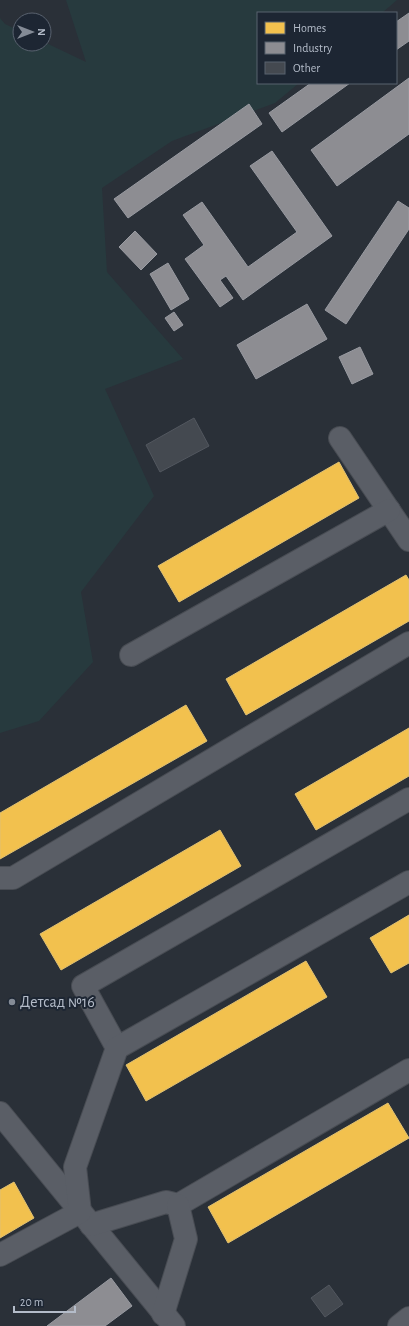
<svg xmlns="http://www.w3.org/2000/svg" width="409" height="1326" font-family="'Alegreya Sans',sans-serif">
  <rect width="100%" height="100%" fill="#2a3038"/>
  <path fill="#273a3e" d="M66,0H397L382,13H258V83H299L275,103L172,141L102,188L107,272L183,359L105,389L154,496L81,592L93,662L39,721L0,733V18L5,24L20,31V44H44V42L86,62Z"/>
  <g fill="#f2c14e" stroke="#dfc073">
    <path d="M339,462L359,498L179,602L158,566Z"/>
    <path d="M406,575L409,580V621L246,715L226,679Z"/>
    <path d="M186,705L207,741L0,859V813Z"/>
    <path d="M409,728V776L316,830L295,794Z"/>
    <path d="M220,830L241,866L61,970L40,934Z"/>
    <path d="M409,915V963L391,973L370,938Z"/>
    <path d="M306,961L327,997L146,1101L126,1065Z"/>
    <path d="M388,1103L409,1138L228,1243L208,1207Z"/>
    <path d="M14,1182L34,1218L0,1238V1190Z"/>
  </g>
  <g fill="#8d8d92" stroke="#999ba2">
    <path d="M409,13V41L396,50V22Z"/>
    <path d="M409,78V134L337,186L311,150Z"/>
    <path d="M311,83H350L282,132L269,113Z"/>
    <path d="M249,104L262,124L128,218L114,199Z"/>
    <path d="M272,151L332,236L243,300L226,276L220,280L233,298L220,307L185,259L204,245L183,215L202,202L248,267L297,232L250,166Z"/>
    <path d="M398,201L409,208V229L346,324L325,310Z"/>
    <path d="M135,231L157,254L141,270L119,247Z"/>
    <path d="M168,263L189,299L171,310L150,274Z"/>
    <path d="M307,304L327,339L256,379L237,345Z"/>
    <path d="M174,312L183,325L174,331L165,318Z"/>
    <path d="M360,347L373,374L352,384L339,357Z"/>
    <path d="M111,1278L132,1306L105,1326H47Z"/>
  </g>
  <g fill="#444950" stroke="#52575f">
    <path d="M194,418L209,446L160,472L146,445Z"/>
    <path d="M329,1285L343,1304L325,1317L311,1298Z"/>
  </g>
  <g fill="none" stroke-linecap="round" stroke-linejoin="round">
    <defs>
      <g id="minor">
        <path d="M340,438L409,540"/>
        <path d="M131,655L389,510"/>
        <path d="M0,878H13L409,643"/>
        <path d="M117,1048L83,986L409,799"/>
        <path d="M0,1113L174,1326"/>
        <path d="M91,1225L166,1202L178,1205L409,1070"/>
        <path d="M0,1255L80,1212L75,1167L117,1048L409,882"/>
        <path d="M163,1314L186,1239L178,1205"/>
        <path d="M399,1326L409,1318"/>
      </g>
    </defs>
    <use href="#minor" stroke="#484c53" stroke-width="24"/>
    <use href="#minor" stroke="#5a5e66" stroke-width="22"/>
  </g>
  <circle fill="#848b96" stroke="#1d2633" stroke-width="1.5" cx="12" cy="1002" r="4"/>
  <g text-anchor="middle" dominant-baseline="central" stroke-width="4" stroke-linejoin="round" paint-order="stroke">
    <g font-size="16" fill="#b4bcc9" stroke="#1d2633" text-anchor="start">
      <text x="20" y="1002">Детсад №16</text>
    </g>
  </g>
  <rect x="257" y="12" width="140" height="72" fill="#1d2633" stroke="#59626f"/>
  <rect x="265" y="22" width="20" height="12" fill="#f2c14e" stroke="#59626f"/>
  <text x="293" y="32" font-size="12" fill="#b4bcc9">Homes</text>
  <rect x="265" y="42" width="20" height="12" fill="#8d8d92" stroke="#59626f"/>
  <text x="293" y="52" font-size="12" fill="#b4bcc9">Industry</text>
  <rect x="265" y="62" width="20" height="12" fill="#444950" stroke="#59626f"/>
  <text x="293" y="72" font-size="12" fill="#b4bcc9">Other</text>
  <g transform="translate(32 32) rotate(90)"><circle r="19" fill="#1d2633" stroke="#59626f"/>
  <path d="M0-3L7 15L0 10L-7 15Z" fill="#848b96"/>
  <text y="-6" font-size="11" font-weight="bold" text-anchor="middle" fill="#b4bcc9">N</text>
  </g>
  <path d="M14 1306v6h61v-6" fill="none" stroke="#b4bcc9" stroke-width="2"/>
  <text x="20" y="1306" font-size="12" fill="#b4bcc9" stroke="#1d2633" stroke-width="3" paint-order="stroke">20 m</text>
</svg>
